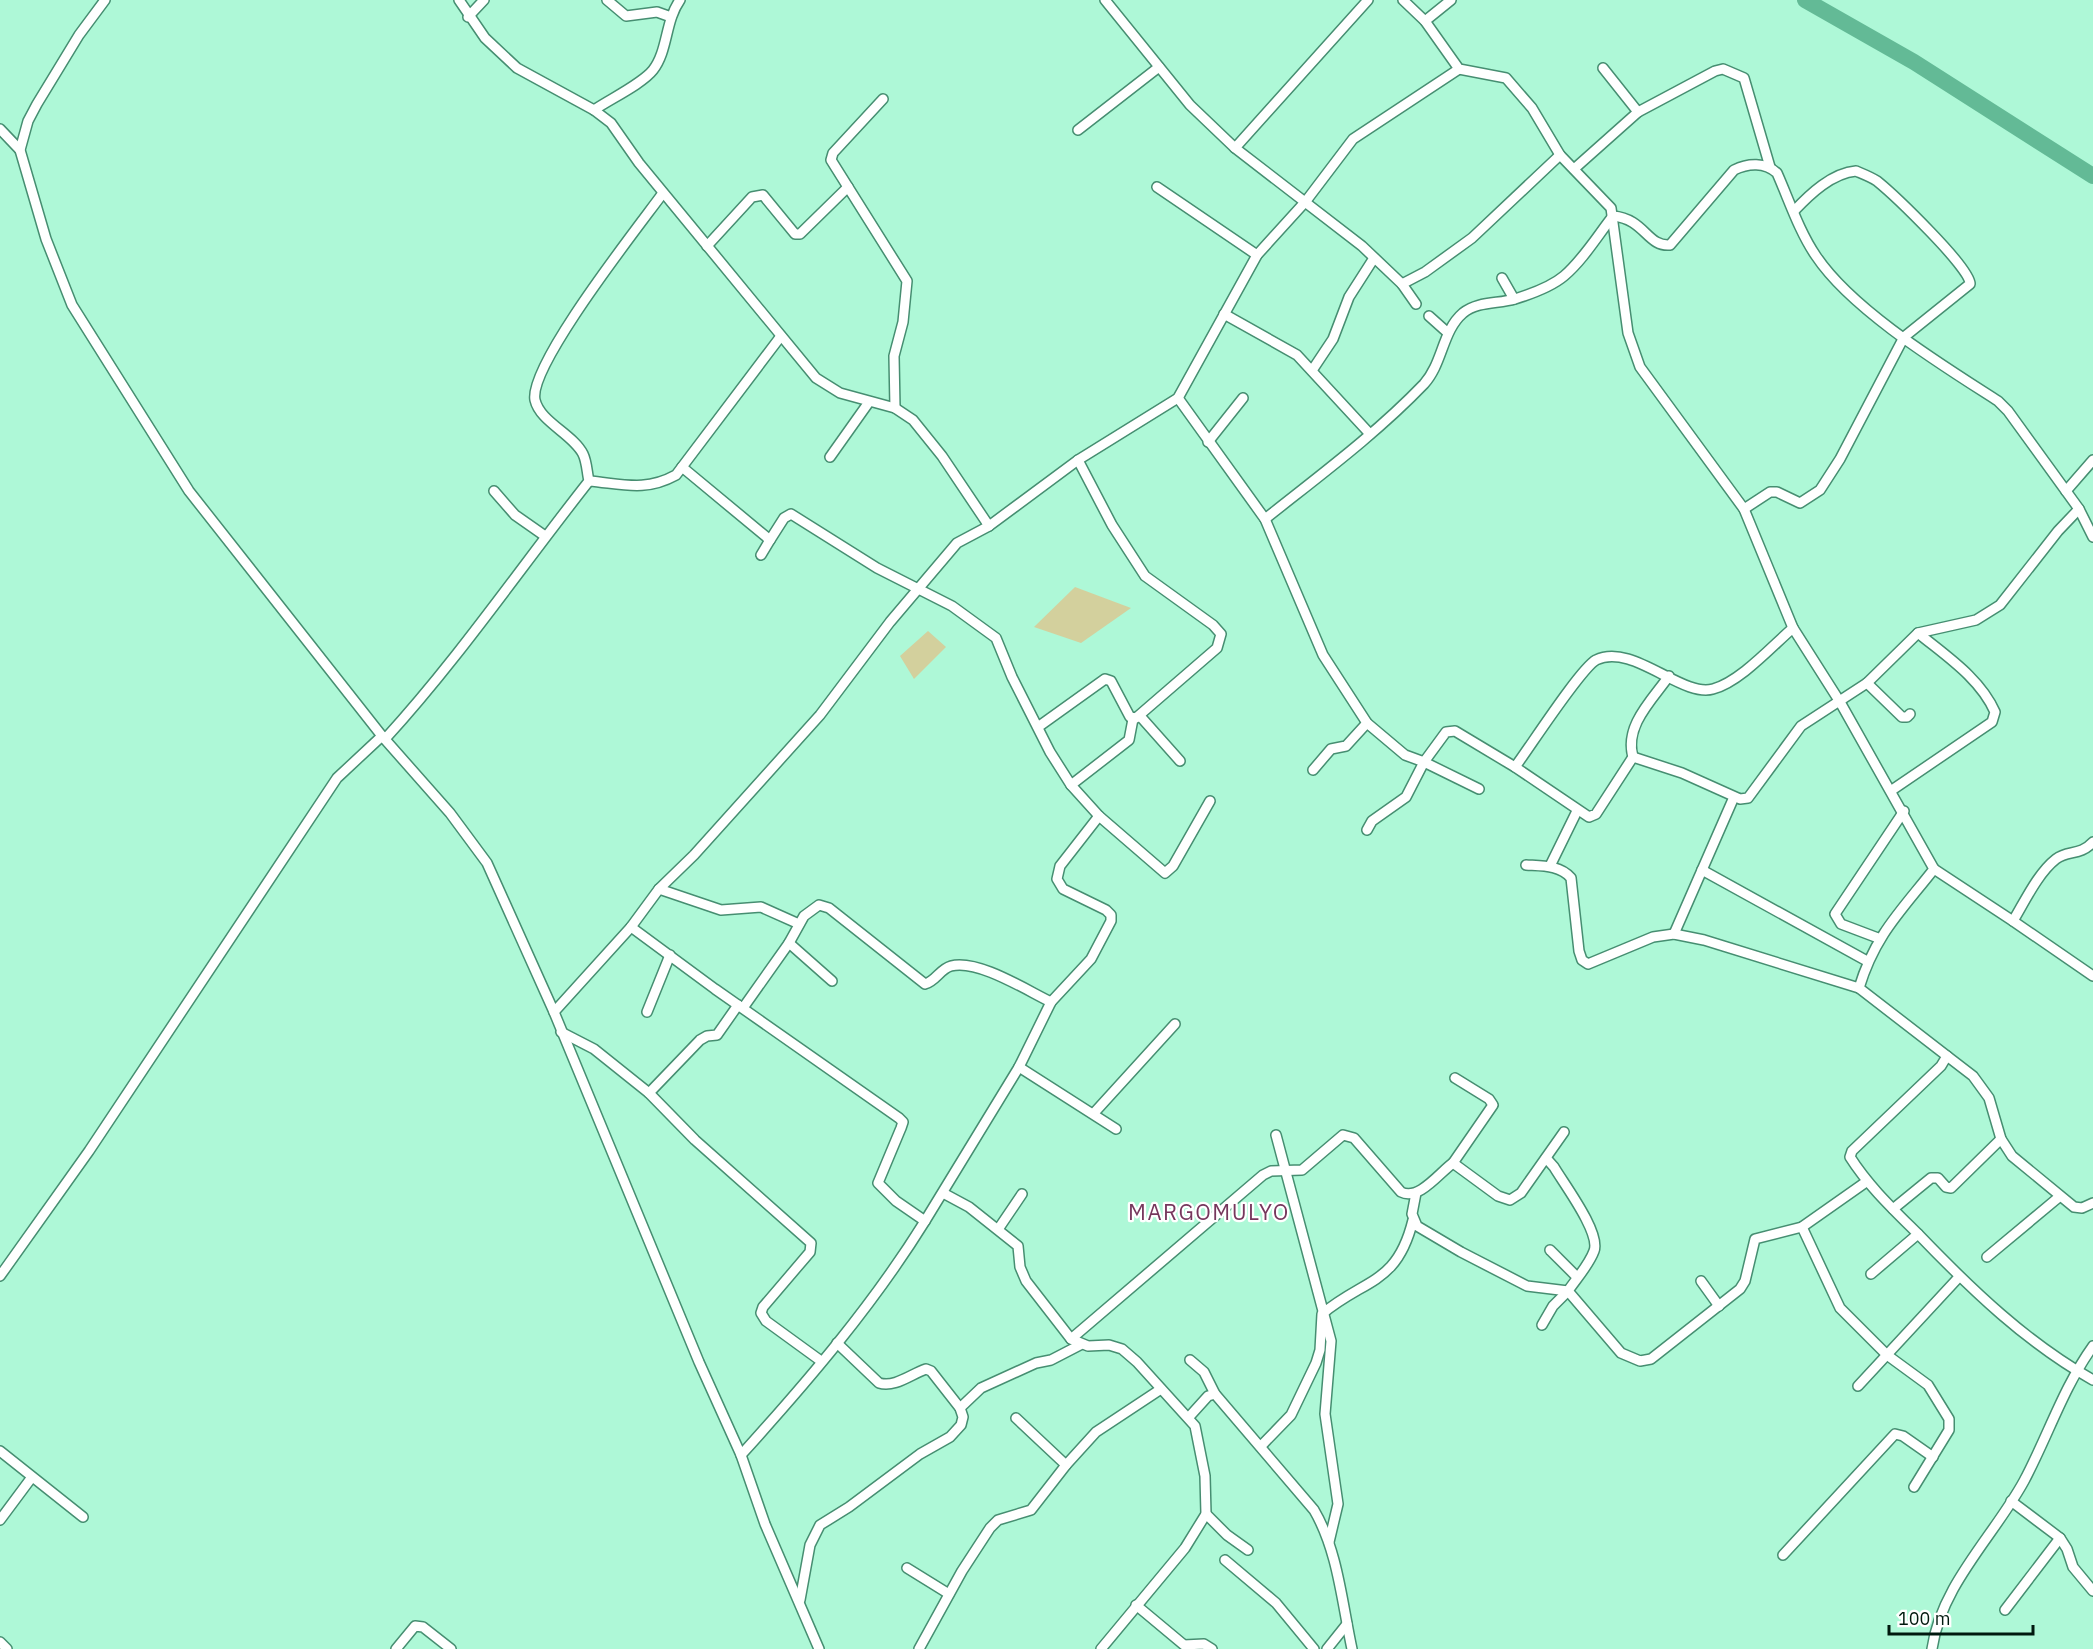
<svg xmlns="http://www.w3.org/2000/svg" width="2093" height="1649" font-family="'IBM Plex Sans',sans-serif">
  <rect width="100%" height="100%" fill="#aef8d7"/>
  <g fill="#d3d09d">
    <path d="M1075,587L1131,608L1081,643L1034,627Z"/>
    <path d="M928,631L946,647L914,679L900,656Z"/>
  </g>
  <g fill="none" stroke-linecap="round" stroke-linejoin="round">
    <path stroke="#63ba96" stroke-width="16" d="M1805,0L1914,62L2093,176"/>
    <defs>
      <g id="minor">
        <path d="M105,0L79,35L37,104L28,121L20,150L46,239L72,305L189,491L382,736L450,813L487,863L554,1012L699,1362L741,1455L765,1524L819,1649"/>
        <path d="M459,0L485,38L517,68L594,110L611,123L639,163L816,378L840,393L895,408L913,420L942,456L989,526"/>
        <path d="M607,0L626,16L657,12L671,17"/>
        <path d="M1105,0L1190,105L1235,148L1362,246L1402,284L1425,272L1472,238L1560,155"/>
        <path d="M1403,0L1425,21L1459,69L1506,78L1532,108L1560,155L1611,208L1628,333L1640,367L1744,509L1793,628L1840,702L1934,869C1901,911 1875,935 1859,988L1947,1056L1941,1066L1852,1151L1850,1157C1869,1187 1895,1211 1920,1236C1972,1290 2027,1343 2093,1380"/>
        <path d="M468,17L484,0"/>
        <path d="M1425,21L1451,0"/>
        <path d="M1603,68L1638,112"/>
        <path d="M883,99L833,153L831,160L907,281L903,322L894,356L895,408"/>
        <path d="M594,110C610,99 642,84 653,70C668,51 665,21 680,0"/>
        <path d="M0,129L20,150"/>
        <path d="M1078,130L1159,67"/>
        <path d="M1235,148L1368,0"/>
        <path d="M1574,169L1638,112L1715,71L1723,69L1744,78L1770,167"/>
        <path d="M1157,187L1257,255"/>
        <path d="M707,246L752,197L763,195L795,234H800L848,187"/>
        <path d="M1502,278L1514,299"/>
        <path d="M1402,284L1416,304"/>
        <path d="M1224,314L1297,355L1370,434"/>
        <path d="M1429,316L1448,333"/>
        <path d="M1313,369L1333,339L1349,297L1374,258"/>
        <path d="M1178,398L1265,519L1323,655L1367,723L1405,755L1424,762L1446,732L1455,731L1515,767L1589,817L1596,814L1633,757L1682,773L1740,799L1748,798L1801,726L1867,683L1918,633L1976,620L2000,605L2058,531L2079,509"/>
        <path d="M1208,442L1243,398"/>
        <path d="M830,457L869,402"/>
        <path d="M589,481C623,484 645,492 676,475L781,336"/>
        <path d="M494,491L515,515L545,536"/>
        <path d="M2066,491L2093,460"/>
        <path d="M1744,509L1770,492H1777L1800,503L1820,490L1840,459L1904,337L1970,284C1971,268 1893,194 1877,181C1871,177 1863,174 1856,171C1832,173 1810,194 1794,211"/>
        <path d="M1265,519C1319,476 1376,434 1424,384C1443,363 1442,331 1463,313C1478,301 1498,304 1515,299C1531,294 1551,287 1564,276C1583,260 1598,235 1613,216C1645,219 1647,247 1670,245L1734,170C1748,163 1765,162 1777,173C1789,200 1799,231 1816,256C1852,310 1942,365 1998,401L2008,411L2079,509L2093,537"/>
        <path d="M761,555L770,540"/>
        <path d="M1867,683L1902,717H1907L1910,714"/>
        <path d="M1140,716L1180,761"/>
        <path d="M1038,727L1105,679L1111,681L1130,717L1136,718L1217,648L1221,634L1213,625L1145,576L1112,525L1078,460"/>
        <path d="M385,739C459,658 521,567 589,481C587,473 587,462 583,454C573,434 540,422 535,400C528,366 639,226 663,193"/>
        <path d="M1633,757C1624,726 1652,700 1669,676"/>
        <path d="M1515,767C1530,747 1580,669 1596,660C1632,642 1682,698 1713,689C1740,682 1772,646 1793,628"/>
        <path d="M1313,770L1331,749L1346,746L1367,723"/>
        <path d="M1071,785L1129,740L1133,719"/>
        <path d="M1892,790L1992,722L1995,712C1980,678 1946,656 1918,633"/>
        <path d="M1099,816L1165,873L1173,866L1210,801"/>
        <path d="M1367,830L1372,821L1406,797L1424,762L1479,789"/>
        <path d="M2093,842C2080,856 2068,850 2056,859C2038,873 2025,901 2013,921L2093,976"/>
        <path d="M1526,865C1542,866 1560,865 1571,878L1579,951L1582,960L1588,964L1653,937L1674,934L1704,940L1859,988"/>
        <path d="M1550,866L1577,811"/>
        <path d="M1934,869L2013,921"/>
        <path d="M1702,870L1867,961"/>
        <path d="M659,889L721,910L761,907L799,924"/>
        <path d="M631,927L715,989L899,1118L903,1122L901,1128L878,1183L896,1201L925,1221L1019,1067L1051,1002L1091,959L1111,921V915L1106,910L1063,889L1057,879L1060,866L1099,816L1071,785L1050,752L1012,677L996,638L952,606L877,568L791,514L784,518L770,540L682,467"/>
        <path d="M1674,934L1734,797"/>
        <path d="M1878,938L1841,924L1835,914L1904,811"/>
        <path d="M789,943L832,981"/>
        <path d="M738,1005L717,1035L707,1036L700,1040L649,1093L695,1140L811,1243L810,1252L763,1307L761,1313L766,1321L821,1361"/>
        <path d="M743,1008L789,943L804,916L819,905L829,908L925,984C936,981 940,969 951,966C978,959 1026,990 1051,1002"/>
        <path d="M554,1012L631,927L659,889L694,855L820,715L890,622L957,543L989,526L1078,460L1178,398L1257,255L1306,201L1353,139L1459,69"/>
        <path d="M647,1012L670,955"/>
        <path d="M561,1032L594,1049L649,1093"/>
        <path d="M1947,1056L1973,1076L1989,1098L2001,1139L2012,1156L2074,1207L2082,1208L2093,1203"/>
        <path d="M1019,1067L1116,1129"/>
        <path d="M1094,1113L1175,1024"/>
        <path d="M1276,1135L1331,1341L1325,1414L1338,1504L1329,1542"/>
        <path d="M1546,1158L1554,1167C1564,1184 1601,1233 1594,1251C1589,1265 1576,1279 1568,1291L1621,1353L1640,1361L1651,1359L1740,1289L1745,1281L1755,1239L1802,1227L1866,1182"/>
        <path d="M1453,1163L1493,1105L1489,1099L1455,1078"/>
        <path d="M943,1193L969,1207L1018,1246L1020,1267L1026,1281L1071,1339L1088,1346L1109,1345L1122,1349L1137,1362L1195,1426L1205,1476L1206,1514L1185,1548L1101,1649"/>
        <path d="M1416,1193L1412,1214L1417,1226L1461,1252L1527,1286L1568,1291"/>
        <path d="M1893,1209L1931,1178H1938L1946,1187L1951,1188L2001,1139"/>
        <path d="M1802,1227L1840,1308L1887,1355L1928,1385L1949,1419V1430L1914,1487"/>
        <path d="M999,1228L1022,1194"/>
        <path d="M1550,1250L1577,1277"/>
        <path d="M1987,1257L2059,1197"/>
        <path d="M1871,1274L1918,1234"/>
        <path d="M0,1276L89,1151L337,778L382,736"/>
        <path d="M1701,1281L1719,1306"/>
        <path d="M1542,1325L1553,1306L1568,1291"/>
        <path d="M1071,1339L1263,1175L1271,1171L1302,1170L1343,1135L1354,1138L1401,1192C1419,1201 1439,1173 1453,1163L1498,1196L1510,1200L1521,1193L1564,1132"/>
        <path d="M1190,1360L1204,1372L1215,1394L1314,1510C1338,1551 1342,1603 1352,1649"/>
        <path d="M1858,1386L1959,1277"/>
        <path d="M960,1408L981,1388L1036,1363L1051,1360L1080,1345"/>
        <path d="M1189,1417L1208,1396L1215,1394"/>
        <path d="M1016,1418L1066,1465"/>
        <path d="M1261,1446L1291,1415L1316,1363L1320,1350L1322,1314C1365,1278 1397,1285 1413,1220"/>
        <path d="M0,1451L83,1517"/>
        <path d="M741,1455C808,1381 873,1305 925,1221"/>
        <path d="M2011,1501L2060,1538L2067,1549L2073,1567L2093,1591"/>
        <path d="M1206,1514L1227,1535L1248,1550"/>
        <path d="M0,1520L32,1477"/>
        <path d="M1783,1555L1895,1434L1903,1436L1933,1457"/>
        <path d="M1225,1560L1276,1603L1314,1649"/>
        <path d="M907,1568L949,1594"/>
        <path d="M800,1600L810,1545L820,1525L849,1507L920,1454L950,1437L961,1425L963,1417L960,1408L931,1371L926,1369C911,1374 895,1388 879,1383L837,1343"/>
        <path d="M1136,1605L1184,1645L1204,1644L1212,1649"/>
        <path d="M2005,1610L2060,1538"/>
        <path d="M0,1642L7,1649"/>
        <path d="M396,1649L415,1626L423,1627L451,1649"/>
        <path d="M919,1649L962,1571L990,1528L998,1520L1031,1510L1066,1465L1096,1432L1161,1389"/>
        <path d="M1327,1649L1347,1624"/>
        <path d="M1932,1649C1941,1585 1994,1536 2024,1481C2048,1436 2063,1388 2093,1346"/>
      </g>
    </defs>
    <use href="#minor" stroke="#468e71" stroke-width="12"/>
    <use href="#minor" stroke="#fff" stroke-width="9"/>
  </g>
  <g text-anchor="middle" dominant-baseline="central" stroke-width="4.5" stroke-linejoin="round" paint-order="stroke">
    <g font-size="22" letter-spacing="1.5" fill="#76375d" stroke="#fff">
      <text x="1209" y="1211">MARGOMULYO</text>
    </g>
  </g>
  <path d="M1889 1625v9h144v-9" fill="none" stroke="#00190e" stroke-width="3"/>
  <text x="1898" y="1625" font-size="18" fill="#00190e" stroke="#ffffff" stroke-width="4.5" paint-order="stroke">100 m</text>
</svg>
